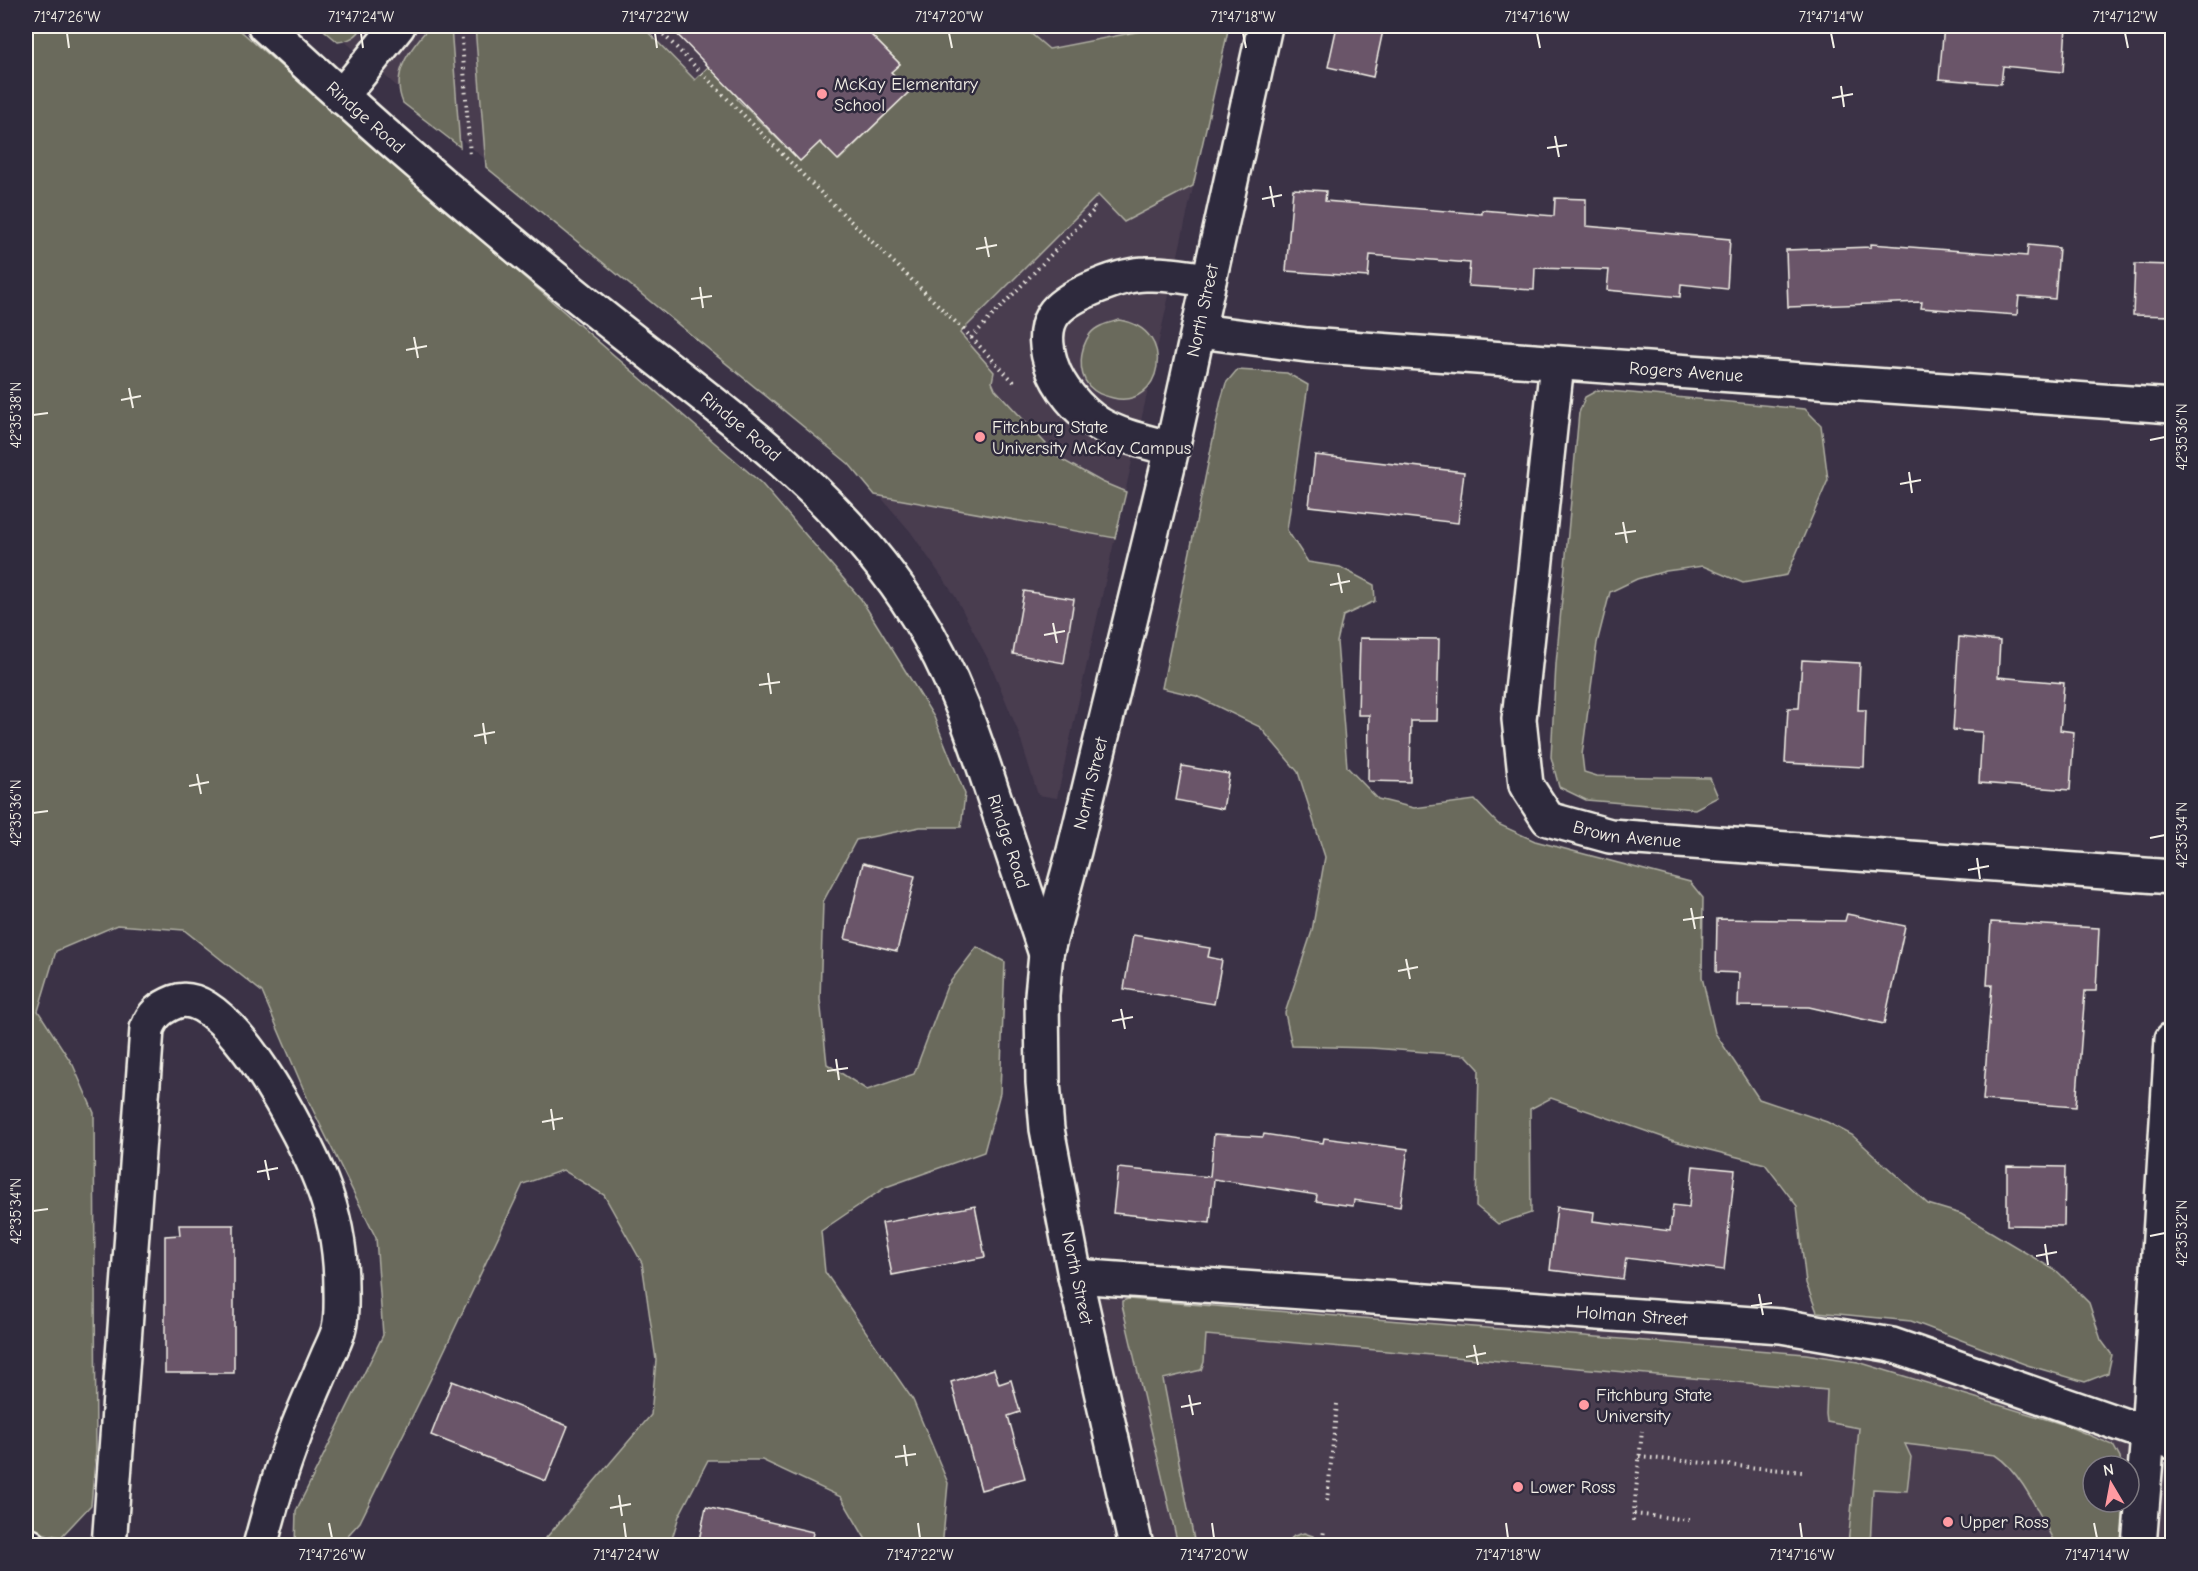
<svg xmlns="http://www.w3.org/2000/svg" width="2198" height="1571" font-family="'Comic Neue',sans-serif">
  <rect width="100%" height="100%" fill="#3b3246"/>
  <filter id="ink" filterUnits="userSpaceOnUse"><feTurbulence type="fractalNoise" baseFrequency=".0167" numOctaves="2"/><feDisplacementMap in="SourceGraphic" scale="12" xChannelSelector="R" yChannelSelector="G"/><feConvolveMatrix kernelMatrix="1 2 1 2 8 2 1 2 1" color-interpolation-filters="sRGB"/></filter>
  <g filter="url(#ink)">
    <g fill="#493c50" fill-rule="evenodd">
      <path d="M327,26H1229L1057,798L1038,795L1018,731L991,665L955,596L910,531L853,465L792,410L413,100Z"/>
      <path d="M1075,1276L1781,1326L2172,1442V1545H1136ZM2093,1466H2129V1502H2093Z"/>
    </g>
    <g fill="#6a6b5c" stroke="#afaea2" stroke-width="1.5">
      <path d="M26,26H235L761,483L861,599L934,717L965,794L961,827H920L856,840L823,902L820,999L827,1064L867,1090L914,1074L947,986L977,947L1005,962L1000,1093L984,1152L886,1187L821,1231L825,1272L913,1400L948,1483L943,1538L945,1545H869L841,1497L762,1460H708L679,1516L670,1545H540L651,1415L656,1360L642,1263L604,1195L563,1170L523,1184L436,1368L360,1522L339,1545H295L296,1511L383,1335L376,1238L309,1102L262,992L184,930L117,925L56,951L38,1011L73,1065L94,1113L96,1451L91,1505L61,1537L26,1530Z"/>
      <path d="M319,26H362C359,36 348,41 338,42Z"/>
      <path d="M430,26H451L460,147L403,103C390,72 411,48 430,26Z"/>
      <path d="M475,26H642L695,80L709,66L739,97L737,99L800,161L820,142L839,160L910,91L891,72L900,64L862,26H1022L1049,49L1167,26H1229L1193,186L1124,222L1098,195L960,333L994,372L992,382L995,389L1059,458L1102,482L1126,492L1115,538L875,495L849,464L486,167Z"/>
      <path d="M1119,320C1180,329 1161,410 1113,398C1102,395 1097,394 1089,386C1077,372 1080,348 1090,334C1097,325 1109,323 1119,320Z"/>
      <path d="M1237,370L1287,373L1308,385L1287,530L1308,562L1340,567L1374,585L1375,601L1343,616L1337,642L1347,767L1378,799L1414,808L1475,800L1498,824L1535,841L1690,882L1703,898L1702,977L1715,1033L1759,1099L1827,1122L1852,1135L1928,1204L1961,1214L2058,1272L2089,1303L2101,1340L2112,1355L2108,1373L2085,1382L2027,1365L1911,1321L1817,1312L1806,1283L1797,1206L1765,1164L1674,1141L1551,1098L1530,1109L1531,1213L1498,1224L1476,1206L1479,1069L1466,1055L1371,1048L1292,1046L1285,1013L1312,931L1325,857L1298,772L1260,727L1196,696L1162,688L1221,400L1226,383Z"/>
      <path d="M1598,390L1805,409L1821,425L1828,480L1787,575L1743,583L1703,566L1666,571L1637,579L1610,592L1597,643L1582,755L1584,772L1597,776L1710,778L1718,797L1695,809L1586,800L1559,787L1551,757L1556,664L1579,413L1585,397Z"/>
      <path d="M1128,1299L1806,1354L1858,1362L2065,1425L2113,1445L2120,1458L2121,1466H2093V1502H2124L2123,1545H2056C2040,1517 2023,1473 1995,1455L1905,1444L1911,1457L1907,1491L1873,1489L1870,1545H1848L1859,1428L1827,1422L1826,1414L1827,1390L1206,1335L1204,1362L1201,1370L1163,1379L1195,1545H1178L1122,1305V1301Z"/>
      <path d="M1304,1533L1313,1536L1314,1545H1284L1294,1536Z"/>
    </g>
    <g fill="#6a5469" stroke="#f4f1e8" stroke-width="1.5">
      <path d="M669,26H862L900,64L891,72L910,91L838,160L820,142L800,161Z"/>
      <path d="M1337,26H1384L1373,77L1328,67Z"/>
      <path d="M1944,26H2066L2063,72L2003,66L2001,84L1939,79Z"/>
      <path d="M1293,189L1326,191L1325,201L1482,214V210L1554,216L1555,198L1586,199V226L1730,239L1727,289L1681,284L1680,297L1607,290L1609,270L1535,268L1534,290L1468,286L1470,263L1370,255L1368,277L1286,271Z"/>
      <path d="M1871,244L2027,256L2028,245L2059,248L2055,299L2019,296L2017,315L1921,308L1922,302L1788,307L1786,250L1871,247Z"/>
      <path d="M2135,264L2172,265V316L2133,315Z"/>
      <path d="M1315,455L1464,472L1458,523L1309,506Z"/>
      <path d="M1024,591L1074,599L1064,663L1013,654Z"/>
      <path d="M1959,637L2000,641L1998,677L2064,683L2060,730L2074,732L2070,790L1979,783L1982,732L1953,730Z"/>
      <path d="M1360,638L1439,639L1437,721H1411L1410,782L1368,781L1369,715H1358Z"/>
      <path d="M1802,660L1860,663L1858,710H1866L1864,767L1785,763L1788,708H1799Z"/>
      <path d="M1182,766L1229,774L1223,809L1176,800Z"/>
      <path d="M863,863L915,876L897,951L845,939Z"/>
      <path d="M1847,914L1905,926L1884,1024L1809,1007L1738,1006L1739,973L1716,972L1717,919L1845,921Z"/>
      <path d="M1991,922L2099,928L2096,991H2085L2076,1107L1983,1100L1992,985H1987Z"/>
      <path d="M1133,935L1210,948L1208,957L1222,960L1214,1004L1124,989Z"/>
      <path d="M1214,1134L1263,1137L1264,1134L1323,1143L1324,1138L1408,1149L1400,1207L1354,1200L1353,1206L1316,1201L1317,1195L1214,1179L1210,1223L1113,1213L1118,1168L1210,1177Z"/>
      <path d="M1693,1166L1735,1170L1724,1270L1626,1258L1623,1279L1550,1270L1557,1207L1594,1212L1593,1221L1670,1231L1673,1205L1689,1207Z"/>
      <path d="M2007,1166L2065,1167L2064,1226L2007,1225Z"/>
      <path d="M975,1206L985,1257L892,1275L882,1223Z"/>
      <path d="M179,1225H234V1373H165V1236L180,1235Z"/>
      <path d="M994,1369L999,1384L1011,1380L1020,1412L1008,1416L1025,1478L981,1490L951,1382Z"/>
      <path d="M452,1381L568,1426L546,1481L431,1435Z"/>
      <path d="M706,1507L813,1532L811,1545H698Z"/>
    </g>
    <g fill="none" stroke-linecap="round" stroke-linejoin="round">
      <defs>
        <g id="minor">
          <path id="s1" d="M265,26C369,123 476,215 587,304C704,399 836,485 917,616C953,673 974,736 995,800C1012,851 1029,903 1046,954"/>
          <path d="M341,97L398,26"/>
          <path id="s2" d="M1199,331L1307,345L2172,406"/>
          <path id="s3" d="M1557,363L1519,719L1526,785L1548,819L1610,836L2172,877"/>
          <path d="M1172,449C1148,442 1121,437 1099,424C1079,411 1058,387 1051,364C1046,348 1043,327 1055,312C1070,294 1123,274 1146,274C1167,273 1189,277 1209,280"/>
          <path id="s4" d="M1075,1276L1781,1326L1892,1345L2172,1442"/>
          <path d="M26,1545L30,1546"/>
          <path d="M109,1546L147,1029C153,1014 160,1008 175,1002C226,982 306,1142 321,1181C335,1216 341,1250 341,1287C341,1300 342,1316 339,1328C337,1338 331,1348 327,1358C316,1384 304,1410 294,1437C280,1472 270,1509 260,1546"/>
          <path id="s5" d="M1136,1546L1075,1276L1047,1129L1043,1082L1042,995L1046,954L1074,851L1172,449L1265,26"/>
          <path d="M2139,1546L2148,1434L2172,1039"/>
        </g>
      </defs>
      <use href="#minor" stroke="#f4f1e8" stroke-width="38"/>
      <g stroke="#f4f1e8" stroke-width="4" stroke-dasharray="1.5 4.5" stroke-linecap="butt">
        <path d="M461,26L470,156"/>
        <path d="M655,26L813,185L964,330L1014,382"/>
        <path d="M971,338L1095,209L1091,204"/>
        <path d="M1639,1457L1803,1472"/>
        <path d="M1327,1501L1337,1404"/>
        <path d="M1634,1514L1690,1520"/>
        <path d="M1633,1521L1642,1431"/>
        <path d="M1322,1546L1324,1530"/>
      </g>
      <use href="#minor" stroke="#2f2a3d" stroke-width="33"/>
    </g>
  </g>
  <path fill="none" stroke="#f4f1e8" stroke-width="2" d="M67,33L69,48M361,33L363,48M655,33L657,48M949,33L952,48M1243,33L1246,48M1537,33L1540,48M1831,33L1834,48M2125,33L2128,48M1841,86L1844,107M1832,98L1853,94M1555,136L1559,157M1547,148L1567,145M1270,186L1274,207M1262,199L1282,195M985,237L989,257M976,249L997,245M700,287L703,308M691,299L712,296M414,337L418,358M406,350L427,346M129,388L133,408M121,400L141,396M33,415L48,413M2150,440L2165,437M1909,472L1912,493M1900,484L1921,480M1623,522L1627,543M1615,534L1636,531M1338,573L1342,593M1330,585L1350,581M1053,623L1057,643M1044,635L1065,631M768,673L771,694M759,685L780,682M483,723L486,744M474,736L495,732M197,774L201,794M189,786L209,782M33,813L48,811M2150,838L2165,835M1977,858L1980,879M1968,870L1989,866M1691,908L1695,929M1683,920L1704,917M1406,959L1410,979M1398,971L1418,967M1121,1009L1125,1029M1112,1021L1133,1017M836,1059L839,1080M827,1071L848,1068M551,1109L554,1130M542,1122L563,1118M265,1160L269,1180M257,1172L278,1168M33,1211L48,1209M2150,1236L2165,1233M2045,1244L2048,1265M2036,1256L2057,1252M1759,1294L1763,1315M1751,1306L1772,1303M1474,1345L1478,1365M1466,1357L1486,1353M1189,1395L1193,1415M1181,1407L1201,1403M904,1445L907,1466M895,1457L916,1454M619,1495L622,1516M610,1508L631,1504M329,1523L332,1538M624,1523L626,1538M918,1523L920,1538M1212,1523L1214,1538M1506,1523L1508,1538M1800,1523L1802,1538M2094,1523L2097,1538"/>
  <g fill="#ff9aa2" stroke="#2f2a3d" stroke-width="2">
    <circle cx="822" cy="94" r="6"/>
    <circle cx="980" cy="437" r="6"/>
    <circle cx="1584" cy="1405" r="6"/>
    <circle cx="1518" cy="1487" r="6"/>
    <circle cx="1948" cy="1522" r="6"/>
  </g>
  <g text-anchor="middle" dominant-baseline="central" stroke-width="5" stroke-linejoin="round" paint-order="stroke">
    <g font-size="18" fill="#f4f1e8" stroke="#2f2a3d" text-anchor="start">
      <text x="834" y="84">McKay Elementary<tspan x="834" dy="21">School</tspan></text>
      <text x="992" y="427">Fitchburg State<tspan x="992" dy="21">University McKay Campus</tspan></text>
      <text x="1596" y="1395">Fitchburg State<tspan x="1596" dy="21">University</tspan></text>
      <text x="1530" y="1487">Lower Ross</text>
      <text x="1960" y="1522">Upper Ross</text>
    </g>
    <g font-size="18" fill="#f4f1e8" stroke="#2f2a3d">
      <text stroke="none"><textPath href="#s1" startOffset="136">Rindge Road</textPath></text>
      <text stroke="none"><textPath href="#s5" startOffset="1264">North Street</textPath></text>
      <text stroke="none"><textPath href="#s2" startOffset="489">Rogers Avenue</textPath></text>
      <text stroke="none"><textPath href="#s1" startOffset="622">Rindge Road</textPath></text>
      <text stroke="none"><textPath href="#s5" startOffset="778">North Street</textPath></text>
      <text stroke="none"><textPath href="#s3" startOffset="546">Brown Avenue</textPath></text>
      <text stroke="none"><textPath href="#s1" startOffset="1126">Rindge Road</textPath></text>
      <text transform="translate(1077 1278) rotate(78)">North Street</text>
      <text stroke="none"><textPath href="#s4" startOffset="558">Holman Street</textPath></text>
    </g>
  </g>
  <rect width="2198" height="1571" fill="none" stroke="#2f2a3d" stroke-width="66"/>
  <g transform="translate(2111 1484) rotate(350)"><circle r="28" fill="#2f2a3d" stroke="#7e7a81" stroke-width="1.5"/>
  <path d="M0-4.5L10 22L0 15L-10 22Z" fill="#ff9aa2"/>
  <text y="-9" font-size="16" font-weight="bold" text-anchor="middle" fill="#f4f1e8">N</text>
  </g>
  <rect x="33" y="33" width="2132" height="1505" fill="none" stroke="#f4f1e8" stroke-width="2"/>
  <g font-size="15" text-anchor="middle" fill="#f4f1e8">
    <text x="67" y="22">71°47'26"W</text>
    <text x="361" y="22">71°47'24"W</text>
    <text x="655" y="22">71°47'22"W</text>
    <text x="949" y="22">71°47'20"W</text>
    <text x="1243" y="22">71°47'18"W</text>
    <text x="1537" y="22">71°47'16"W</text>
    <text x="1831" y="22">71°47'14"W</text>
    <text x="2125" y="22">71°47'12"W</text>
    <text transform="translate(16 415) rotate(-90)" y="5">42°35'38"N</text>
    <text transform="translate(2182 437) rotate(-90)" y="5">42°35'36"N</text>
    <text transform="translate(16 813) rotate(-90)" y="5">42°35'36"N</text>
    <text transform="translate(2182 835) rotate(-90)" y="5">42°35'34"N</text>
    <text transform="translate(16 1211) rotate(-90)" y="5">42°35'34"N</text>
    <text transform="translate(2182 1233) rotate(-90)" y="5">42°35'32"N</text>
    <text x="332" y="1560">71°47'26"W</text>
    <text x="626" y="1560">71°47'24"W</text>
    <text x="920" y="1560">71°47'22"W</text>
    <text x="1214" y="1560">71°47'20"W</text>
    <text x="1508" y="1560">71°47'18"W</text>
    <text x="1802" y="1560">71°47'16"W</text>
    <text x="2097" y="1560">71°47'14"W</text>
  </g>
</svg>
